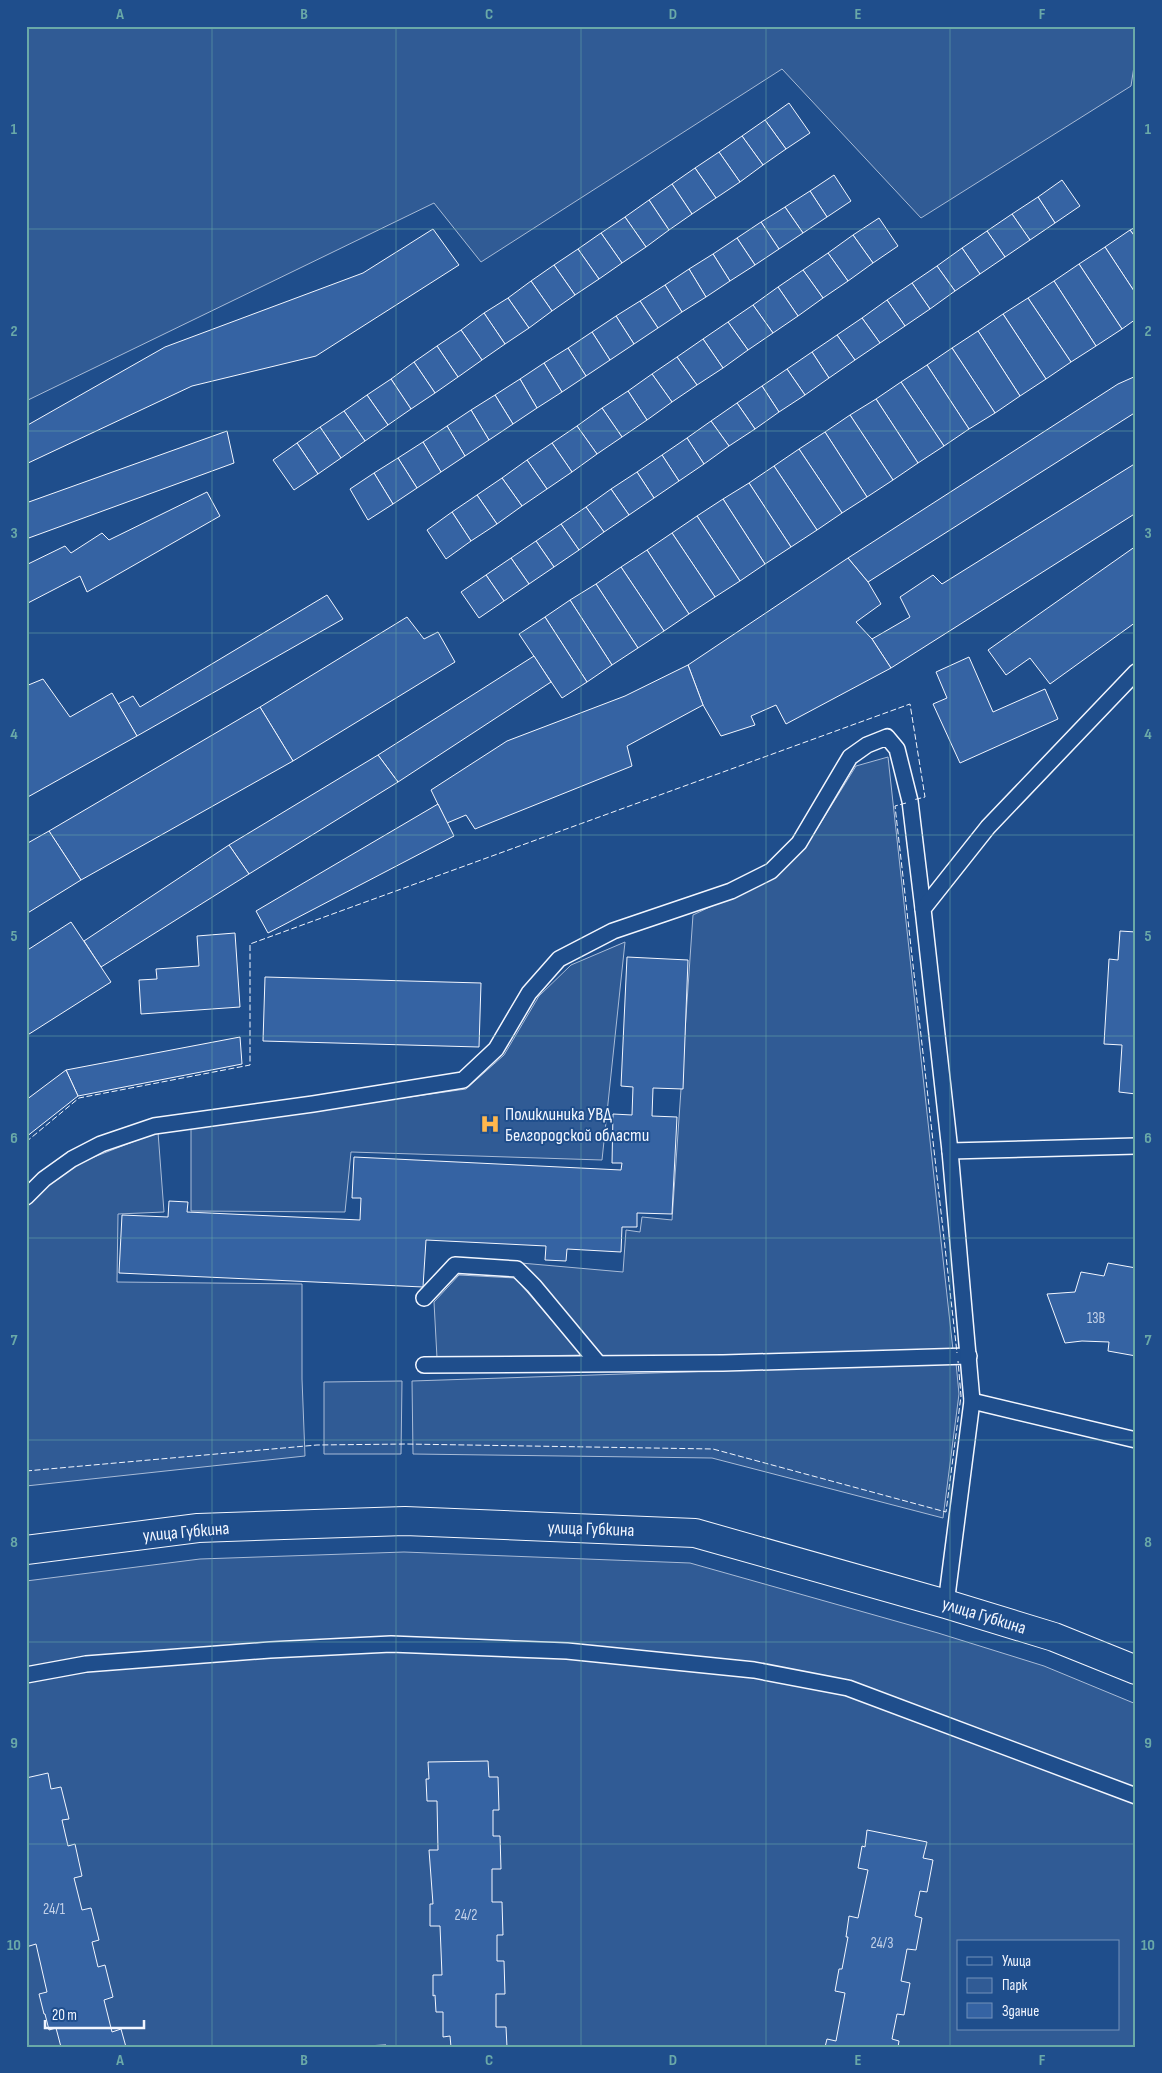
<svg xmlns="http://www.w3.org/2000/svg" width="1162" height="2073" font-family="'Sofia Sans Condensed',sans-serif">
  <rect width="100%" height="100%" fill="#1f4e8c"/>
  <g fill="#305b95" stroke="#a8bbd7" fill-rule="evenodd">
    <path d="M26,26H1136V53L1131,86L921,218L782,69L481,262L434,203L26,401Z"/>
    <path d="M888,757L953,1350L719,1358L601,1357L521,1263L623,1272L626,1230L640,1232L642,1217L672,1220L693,915L766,880L805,848L856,766Z"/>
    <path d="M625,942L602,1160L351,1152L345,1212L191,1211V1128L466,1089L504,1055L539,996L571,965Z"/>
    <path d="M158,1132L164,1212L118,1214L117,1282L302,1284V1379L305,1456L26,1486V1207L49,1183L76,1164Z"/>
    <path d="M459,1275L515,1278L582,1355L437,1358L434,1302Z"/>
    <path d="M956,1363L959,1394L943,1518L712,1458L413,1454L412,1381Z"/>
    <path d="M402,1381L401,1454H324V1382Z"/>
    <path d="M404,1552L690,1563L938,1633L1044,1666L1136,1704V2047H26V1581L200,1559ZM958,1942H1118V2029H958Z"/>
  </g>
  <g fill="#3563a3" stroke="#f2f6ff">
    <path d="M789,103L810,133L786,149L765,120Z"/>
    <path d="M765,120L786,149L763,165L742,136Z"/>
    <path d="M742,136L763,165L740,182L719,152Z"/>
    <path d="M719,152L740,182L716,198L695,168Z"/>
    <path d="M695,168L716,198L692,214L672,184Z"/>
    <path d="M834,175L851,201L827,217L810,191Z"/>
    <path d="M1062,180L1080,206L1055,223L1038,197Z"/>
    <path d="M672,184L692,214L669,230L649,200Z"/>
    <path d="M810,191L827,217L803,233L785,207Z"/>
    <path d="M1038,197L1055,223L1030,240L1012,214Z"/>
    <path d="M649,200L669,230L646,247L625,217Z"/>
    <path d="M785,207L803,233L779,249L761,222Z"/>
    <path d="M1012,214L1030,240L1005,257L987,231Z"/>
    <path d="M625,217L646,247L622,263L601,233Z"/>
    <path d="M879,218L898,246L873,263L853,235Z"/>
    <path d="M761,222L779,249L755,265L737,238Z"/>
    <path d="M1136,227V238L1130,230Z"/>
    <path d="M433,229L459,265L316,356L192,386L26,464V426L165,347L363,273Z"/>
    <path d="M1130,230L1136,238V294L1105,247Z"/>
    <path d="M987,231L1005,257L980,274L962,248Z"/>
    <path d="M601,233L622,263L599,279L578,249Z"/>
    <path d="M853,235L873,263L848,281L828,253Z"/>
    <path d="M737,238L755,265L730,281L713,254Z"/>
    <path d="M1105,247L1136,294V319L1122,329L1079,264Z"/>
    <path d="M962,248L980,274L955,291L937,266Z"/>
    <path d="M578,249L599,279L575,295L554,265Z"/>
    <path d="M828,253L848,281L823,298L803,270Z"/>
    <path d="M713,254L730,281L706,297L689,269Z"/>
    <path d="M1079,264L1122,329L1096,346L1054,281Z"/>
    <path d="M554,265L575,295L552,311L531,281Z"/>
    <path d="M937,266L955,291L930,309L912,283Z"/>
    <path d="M689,269L706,297L682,312L665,285Z"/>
    <path d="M803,270L823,298L798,316L778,287Z"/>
    <path d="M531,281L552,311L529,328L508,298Z"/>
    <path d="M1054,281L1096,346L1071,362L1028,298Z"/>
    <path d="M912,283L930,309L905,326L887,300Z"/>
    <path d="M665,285L682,312L658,328L640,301Z"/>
    <path d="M778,287L798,316L773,333L753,305Z"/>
    <path d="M508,298L529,328L505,344L484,313Z"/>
    <path d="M1028,298L1071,362L1046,379L1003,314Z"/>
    <path d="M887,300L905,326L880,343L862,318Z"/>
    <path d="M640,301L658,328L634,344L616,316Z"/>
    <path d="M753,305L773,333L748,350L728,322Z"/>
    <path d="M484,313L505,344L482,360L461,330Z"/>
    <path d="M1003,314L1046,379L1020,396L978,331Z"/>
    <path d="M616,316L634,344L610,360L592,332Z"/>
    <path d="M862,318L880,343L855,360L837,335Z"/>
    <path d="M728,322L748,350L723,368L703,339Z"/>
    <path d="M461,330L482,360L458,377L437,346Z"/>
    <path d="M978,331L1020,396L995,413L952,348Z"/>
    <path d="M592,332L610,360L586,376L568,348Z"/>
    <path d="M837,335L855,360L829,378L812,352Z"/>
    <path d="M703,339L723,368L697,385L677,357Z"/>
    <path d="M437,346L458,377L435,393L414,362Z"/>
    <path d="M568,348L586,376L562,392L544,363Z"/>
    <path d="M952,348L995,413L969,429L927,365Z"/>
    <path d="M812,352L829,378L805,395L787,369Z"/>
    <path d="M677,357L697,385L672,402L652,374Z"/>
    <path d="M414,362L435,393L411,409L391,379Z"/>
    <path d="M544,363L562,392L537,408L520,379Z"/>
    <path d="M927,365L969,429L944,446L901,382Z"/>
    <path d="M787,369L805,395L779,412L762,386Z"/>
    <path d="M652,374L672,402L647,420L628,391Z"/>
    <path d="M1136,376V412L868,582L848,558L1118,384Z"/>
    <path d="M391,379L411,409L388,425L367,395Z"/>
    <path d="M520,379L537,408L513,424L495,395Z"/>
    <path d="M901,382L944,446L918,463L876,399Z"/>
    <path d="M762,386L779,412L755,429L737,403Z"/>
    <path d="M628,391L647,420L622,437L602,408Z"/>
    <path d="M367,395L388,425L365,441L344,411Z"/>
    <path d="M495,395L513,424L489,440L471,410Z"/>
    <path d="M876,399L918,463L893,480L850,415Z"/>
    <path d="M737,403L755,429L729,446L711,421Z"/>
    <path d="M602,408L622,437L597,454L577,426Z"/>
    <path d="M471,410L489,440L465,456L447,426Z"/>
    <path d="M344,411L365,441L341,458L320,427Z"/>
    <path d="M850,415L893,480L867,497L825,432Z"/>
    <path d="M711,421L729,446L704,464L687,438Z"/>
    <path d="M447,426L465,456L441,472L423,442Z"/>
    <path d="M577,426L597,454L572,472L552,443Z"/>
    <path d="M320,427L341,458L318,474L297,443Z"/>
    <path d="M227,431L234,463L26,539V503Z"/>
    <path d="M825,432L867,497L842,513L799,449Z"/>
    <path d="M687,438L704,464L679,481L662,455Z"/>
    <path d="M423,442L441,472L417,488L398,458Z"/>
    <path d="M297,443L318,474L294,490L273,460Z"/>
    <path d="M552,443L572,472L547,489L527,460Z"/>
    <path d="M799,449L842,513L817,530L774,466Z"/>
    <path d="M662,455L679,481L654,498L637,472Z"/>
    <path d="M398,458L417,488L393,504L374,473Z"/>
    <path d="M527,460L547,489L522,506L502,478Z"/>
    <path d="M1136,463V513L891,668L872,639L910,617L900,597L933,575L942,584Z"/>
    <path d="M774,466L817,530L791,547L749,483Z"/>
    <path d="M637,472L654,498L629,515L611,489Z"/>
    <path d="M374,473L393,504L368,520L350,489Z"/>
    <path d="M502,478L522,506L497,524L477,495Z"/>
    <path d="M749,483L791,547L765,564L723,499Z"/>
    <path d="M611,489L629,515L604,532L586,507Z"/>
    <path d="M207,492L220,516L87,592L80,576L26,604V565L65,546L71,553L102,533L109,540Z"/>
    <path d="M477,495L497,524L471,541L452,512Z"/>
    <path d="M723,499L765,564L740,581L697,516Z"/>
    <path d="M586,507L604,532L579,550L561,524Z"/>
    <path d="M452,512L471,541L446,559L427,530Z"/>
    <path d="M697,516L740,581L715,597L672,533Z"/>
    <path d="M561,524L579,550L554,567L536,541Z"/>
    <path d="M672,533L715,597L689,614L647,550Z"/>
    <path d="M536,541L554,567L529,584L511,558Z"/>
    <path d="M1136,546V622L1050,684L1030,658L1006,675L988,650Z"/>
    <path d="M647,550L689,614L664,631L621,567Z"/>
    <path d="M511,558L529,584L504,601L486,575Z"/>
    <path d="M848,558L868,582L881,604L856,622L872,639L891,668L786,724L776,705L751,716L755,725L721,736L703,705L688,665Z"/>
    <path d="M621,567L664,631L638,648L596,584Z"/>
    <path d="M486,575L504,601L479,618L461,592Z"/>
    <path d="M596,584L638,648L612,665L570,600Z"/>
    <path d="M327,595L343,619L137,736L118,704L133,696L140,707Z"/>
    <path d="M570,600L612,665L587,682L545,617Z"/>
    <path d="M407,617L424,639L438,632L455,662L293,761L260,707Z"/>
    <path d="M545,617L587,682L562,698L519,634Z"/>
    <path d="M534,656L551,682L398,782L378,755Z"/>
    <path d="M969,657L993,712L1045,689L1058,719L960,763L933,704L947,698L936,672Z"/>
    <path d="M688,665L703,705L627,746L632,766L475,829L466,815L447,823L431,790L507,741L625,696Z"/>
    <path d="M43,679L70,717L112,693L137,736L26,798V686Z"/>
    <path d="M260,707L293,761L81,880L49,831Z"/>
    <path d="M378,755L398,782L249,874L229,845Z"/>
    <path d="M438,804L454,836L268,933L256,911Z"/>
    <path d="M49,831L81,880L26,914V844Z"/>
    <path d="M229,845L249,874L101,967L84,941Z"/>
    <path d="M71,922L111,982L26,1036V951Z"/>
    <path d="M1120,931L1136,932V1094L1119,1092L1122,1045L1104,1044L1109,959L1118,960Z"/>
    <path d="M235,933L240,1007L141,1014L139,980L157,979L156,969L199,966L197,936Z"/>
    <path d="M627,957L688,960L683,1089L653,1088L652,1116L677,1117L672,1214L637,1213V1227H622L621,1252L567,1249L566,1261L545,1260L546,1246L426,1240L423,1287L119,1273L122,1215L168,1217L169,1201L188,1202L187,1212L360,1220L361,1198H352L354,1157L621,1170L622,1163H612L613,1114L632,1115L633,1087L621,1086Z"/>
    <path d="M265,977L481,983L479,1047L263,1041Z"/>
    <path d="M240,1037L242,1064L78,1096L66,1070Z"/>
    <path d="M66,1070L78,1096L26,1137V1100Z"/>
    <path d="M1108,1263L1136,1268V1356L1108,1351L1109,1342L1082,1341L1065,1343L1047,1294L1075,1292L1081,1272L1104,1276Z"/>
    <path d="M488,1761L489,1777H498L499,1810H493V1836H500L501,1869H492V1902H502L503,1935H497V1961H504L505,1994H496V2027H506L507,2047H451L450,2036L443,2037V2012H436L435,1995L433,1996V1975H442L440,1926H430V1904H433L429,1850H438L437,1801H427L426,1779H429L428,1762Z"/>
    <path d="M48,1773L51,1789L61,1787L69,1819L62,1820L68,1846L75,1844L82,1876L74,1878L82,1910L91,1908L99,1940L92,1942L98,1967L105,1965L113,1997L104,2000L112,2032L121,2029L126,2047H61L56,2028L49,2030L45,2014H44L39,1994L47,1992L36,1944L26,1947V1778Z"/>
    <path d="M867,1830L927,1842L923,1858L933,1860L927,1892L920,1891L915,1916L922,1918L916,1950L907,1949L901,1981L910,1983L904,2015L897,2014L892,2039L899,2041L898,2047H825L827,2039L836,2041L845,1993L835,1991L839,1969H842L848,1937H846L849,1916L858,1918L868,1870L858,1868L862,1846L865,1847Z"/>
    <path d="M386,2045V2047H364V2046Z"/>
  </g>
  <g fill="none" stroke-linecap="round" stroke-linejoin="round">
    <defs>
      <g id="lane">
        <path d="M950,1151L1136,1146"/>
        <path d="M26,1197L44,1179L72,1159L101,1144L154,1126L313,1104L463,1080L496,1049L529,993L559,959L613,931L731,891L771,871L799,843L850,757L867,745L887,737L897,749L910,801L923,909"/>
        <path d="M424,1298L455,1265L517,1269L534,1286L598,1363"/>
        <path d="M424,1365L723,1363L969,1356"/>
        <path d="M972,1401L1136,1440"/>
        <path d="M946,1604L972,1401L950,1151L923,909L988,827L1136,672"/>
        <path d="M26,1675L86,1664L270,1650L391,1644L567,1651L754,1670L848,1688L1136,1796"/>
      </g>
      <path id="secondary" d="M26,1550L198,1528L405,1521L695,1533L946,1604L1054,1637L1136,1670"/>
    </defs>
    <use href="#lane" stroke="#f2f6ff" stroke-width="18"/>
    <use href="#secondary" stroke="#f2f6ff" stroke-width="30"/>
    <use href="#lane" stroke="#1f4e8c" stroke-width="15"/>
    <use href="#secondary" stroke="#1f4e8c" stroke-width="28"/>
    <g stroke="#f2f6ff" stroke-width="1" stroke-dasharray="6 2.5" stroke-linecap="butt">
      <path d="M906,803L895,806L957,1353"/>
      <path d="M26,1142L79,1098L250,1065V944L910,704L925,797L913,800"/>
      <path d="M26,1471L317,1445L406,1444L713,1449L946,1512L961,1396L958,1361"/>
    </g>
  </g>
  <path fill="none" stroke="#6aa9a8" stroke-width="1" stroke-opacity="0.55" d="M212,26V2047M396,26V2047M581,26V2047M766,26V2047M950,26V2047M26,229H1136M26,431H1136M26,633H1136M26,835H1136M26,1036H1136M26,1238H1136M26,1440H1136M26,1642H1136M26,1844H1136"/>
  <defs>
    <symbol id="hospital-bare" viewBox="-9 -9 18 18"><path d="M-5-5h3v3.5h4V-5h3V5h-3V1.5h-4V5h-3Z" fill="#ffb74d" stroke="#1f4e8c" stroke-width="2.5" paint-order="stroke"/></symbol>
  </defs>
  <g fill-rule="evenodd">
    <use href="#hospital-bare" x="476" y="1110" width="28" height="28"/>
  </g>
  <g text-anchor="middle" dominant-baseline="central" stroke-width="4" stroke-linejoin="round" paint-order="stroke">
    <g font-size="15" fill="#c3d1e8">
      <text x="1096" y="1318">13В</text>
      <text x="54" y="1909">24/1</text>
      <text x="466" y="1915">24/2</text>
      <text x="882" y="1943">24/3</text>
    </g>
    <g font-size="18" fill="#f2f6ff" stroke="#1f4e8c" text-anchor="start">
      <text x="505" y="1114">Поликлиника УВД<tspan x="505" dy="21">Белгородской области</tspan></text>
    </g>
    <g font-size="18" fill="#f2f6ff" stroke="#1f4e8c">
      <text transform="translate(591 1529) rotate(2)">улица Губкина</text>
      <text transform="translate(186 1532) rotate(-5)">улица Губкина</text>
      <text transform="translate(984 1616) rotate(17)">улица Губкина</text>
    </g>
  </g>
  <rect width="1162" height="2073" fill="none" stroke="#1f4e8c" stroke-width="55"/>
  <rect x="957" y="1940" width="162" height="90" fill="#1f4e8c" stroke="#7391ba"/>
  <rect x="967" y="1957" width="25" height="8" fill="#1f4e8c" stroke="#7391ba"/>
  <text x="1002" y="1966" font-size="15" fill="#f2f6ff">Улица</text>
  <rect x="967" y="1978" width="25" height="15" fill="#305b95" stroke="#7391ba"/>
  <text x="1002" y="1990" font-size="15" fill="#f2f6ff">Парк</text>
  <rect x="967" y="2003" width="25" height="15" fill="#3563a3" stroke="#7391ba"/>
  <text x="1002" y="2016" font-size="15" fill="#f2f6ff">Здание</text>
  <path d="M45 2020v8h99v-8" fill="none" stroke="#f2f6ff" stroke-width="2.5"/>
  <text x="52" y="2020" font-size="15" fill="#f2f6ff" stroke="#1f4e8c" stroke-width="4" paint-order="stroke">20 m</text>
  <rect x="28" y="28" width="1106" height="2018" fill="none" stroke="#6aa9a8" stroke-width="2"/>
  <g font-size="16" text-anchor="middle" font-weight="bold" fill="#6aa9a8">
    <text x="120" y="19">A</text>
    <text x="304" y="19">B</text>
    <text x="489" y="19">C</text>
    <text x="673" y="19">D</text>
    <text x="858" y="19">E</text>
    <text x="1042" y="19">F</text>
    <text x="14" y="134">1</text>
    <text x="1148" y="134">1</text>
    <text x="14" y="336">2</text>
    <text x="1148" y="336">2</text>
    <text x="14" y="538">3</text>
    <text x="1148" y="538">3</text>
    <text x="14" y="739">4</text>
    <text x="1148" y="739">4</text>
    <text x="14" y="941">5</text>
    <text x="1148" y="941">5</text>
    <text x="14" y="1143">6</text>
    <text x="1148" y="1143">6</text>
    <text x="14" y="1345">7</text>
    <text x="1148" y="1345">7</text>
    <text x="14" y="1547">8</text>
    <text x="1148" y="1547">8</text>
    <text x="14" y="1748">9</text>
    <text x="1148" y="1748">9</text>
    <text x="14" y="1950">10</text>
    <text x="1148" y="1950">10</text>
    <text x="120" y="2065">A</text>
    <text x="304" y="2065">B</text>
    <text x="489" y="2065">C</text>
    <text x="673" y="2065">D</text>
    <text x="858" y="2065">E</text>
    <text x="1042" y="2065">F</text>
  </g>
</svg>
